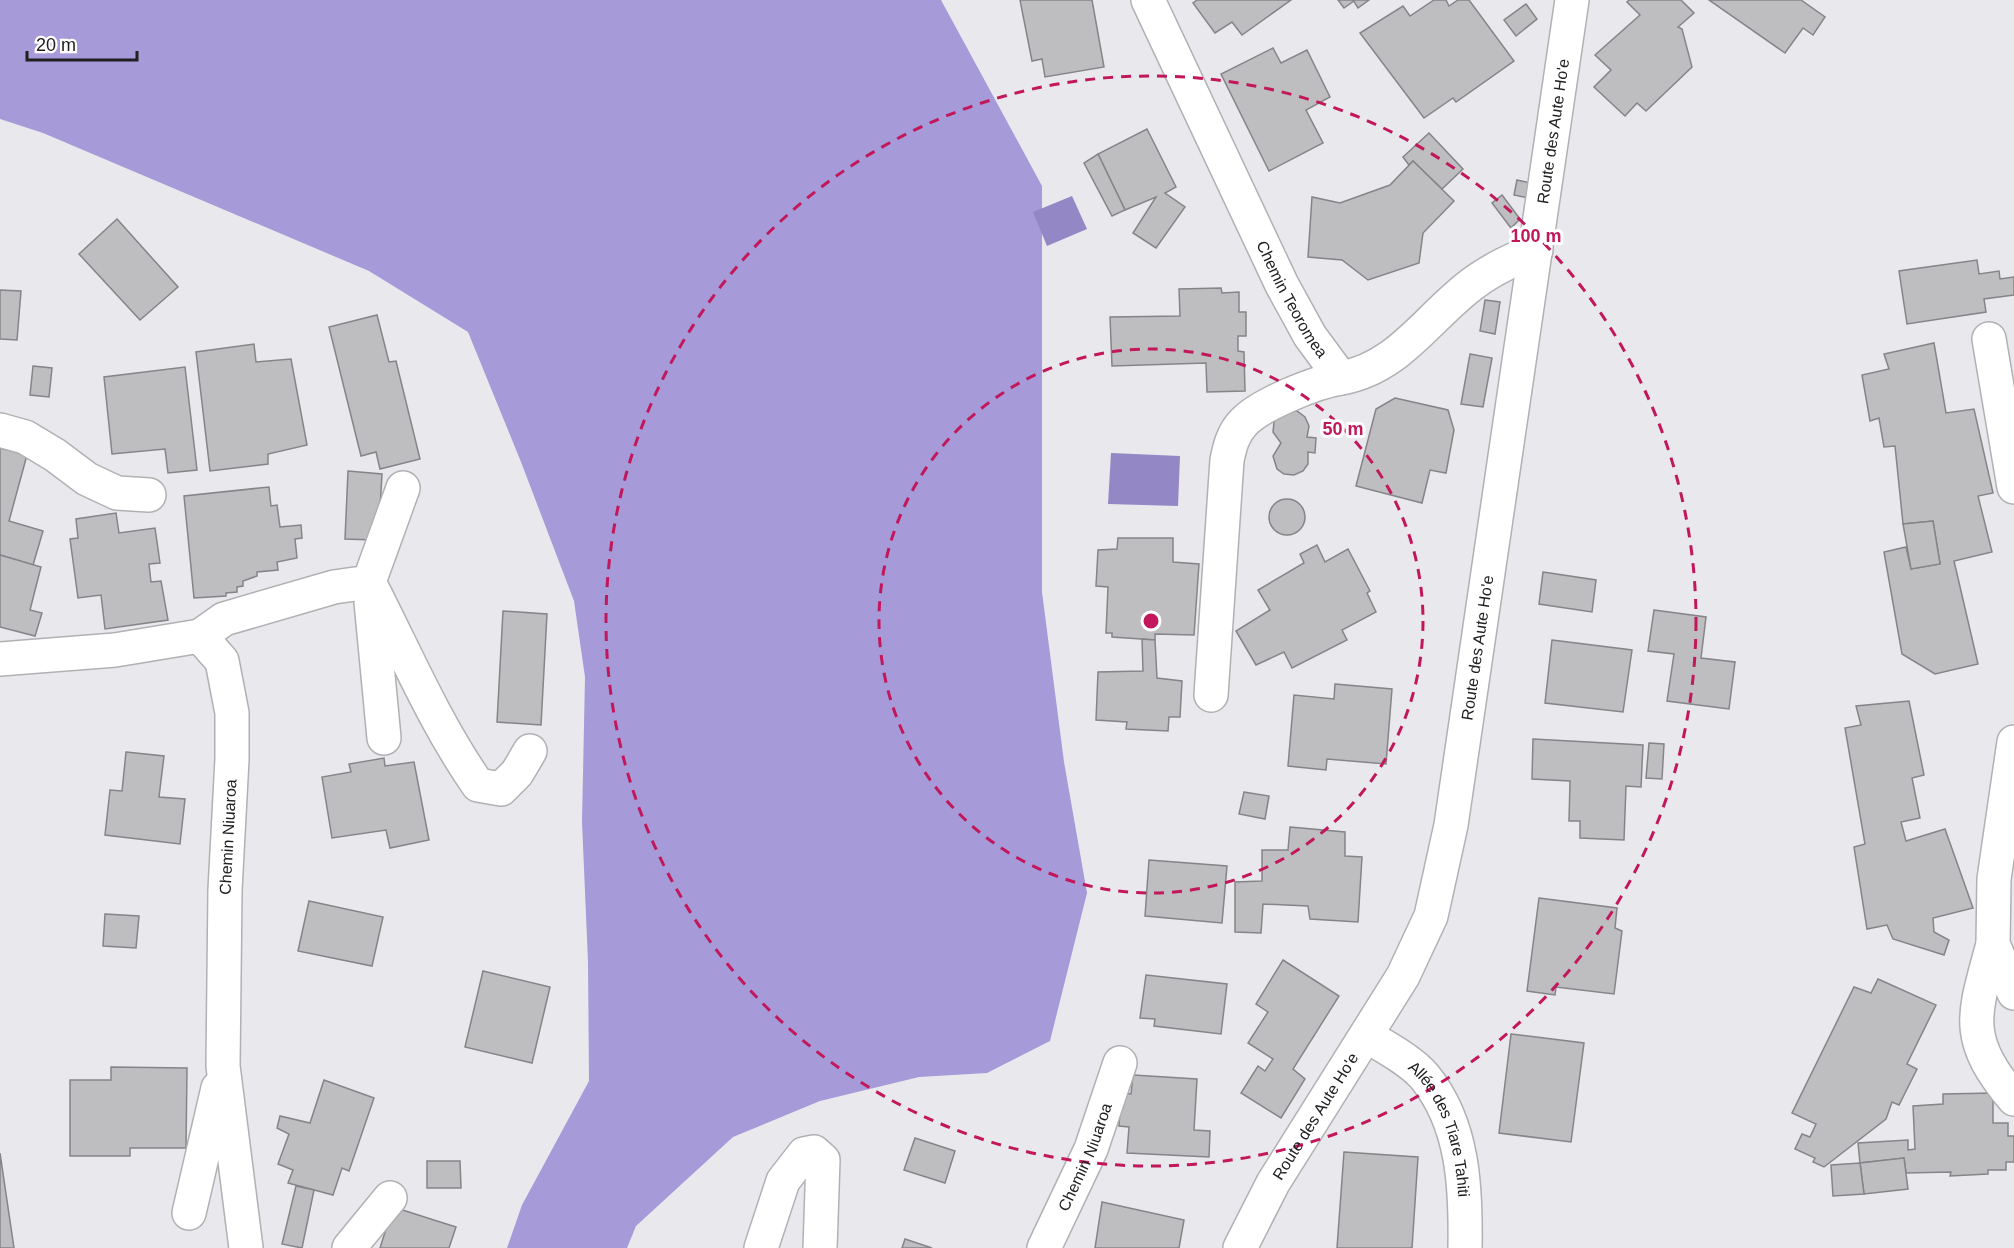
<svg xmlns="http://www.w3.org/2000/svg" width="2014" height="1248" font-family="Arial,sans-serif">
  <rect width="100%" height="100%" fill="#e9e9ed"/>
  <path fill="#a69ad9" d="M0,0H941L1042,186V592L1064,762L1087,893L1050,1041L987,1073L919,1077L820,1101L733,1137L636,1226L627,1248H507L522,1205L589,1081L588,962L582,822L585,677L574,601L521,462L468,332L369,271L43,133L0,119Z"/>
  <g fill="#9387c5">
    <path d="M1072,196L1087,229L1047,246L1033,212Z"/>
    <path d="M1111,453L1180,456L1178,506L1108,504Z"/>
  </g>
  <g fill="#bebec1" stroke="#858488" stroke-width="1.5">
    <path d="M1020,0H1092L1104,67L1045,77L1042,59L1032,61Z"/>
    <path d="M1197,0H1291L1242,35L1232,22L1215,33L1193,3Z"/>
    <path d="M1338,0H1353L1354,1L1344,8Z"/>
    <path d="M1353,0H1369L1358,8Z"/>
    <path d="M1434,0H1446L1449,6L1458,0H1469L1514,61L1456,102L1453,98L1424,118L1360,33L1403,6L1410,16Z"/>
    <path d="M1629,0H1681L1694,13L1678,27L1682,29L1692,67L1646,111L1637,103L1625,116L1594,87L1611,70L1595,55L1640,15L1627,2Z"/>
    <path d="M1709,0H1801L1825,17L1813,35L1803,28L1785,53Z"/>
    <path d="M1526,4L1537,19L1516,36L1504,20Z"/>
    <path d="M1273,48L1281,63L1307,50L1330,97L1306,110L1323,143L1269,171L1221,74Z"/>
    <path d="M1147,129L1176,187L1165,193L1185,207L1156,248L1133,233L1156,197L1125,210L1098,154Z"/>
    <path d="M1429,133L1463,169L1442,189L1413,161L1409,165L1403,157Z"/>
    <path d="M1098,154L1125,210L1112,216L1084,163Z"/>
    <path d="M1413,161L1454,201L1423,233L1419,263L1368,280L1342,260L1308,257L1312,197L1340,203L1390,185Z"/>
    <path d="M1517,180L1531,183L1529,198L1514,195Z"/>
    <path d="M1502,195L1520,219L1511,228L1492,203Z"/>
    <path d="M117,219L178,287L140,320L79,254Z"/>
    <path d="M1977,260L1979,274L1999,271L2000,279L2014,277V295L1984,299L1986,312L1907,324L1899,271Z"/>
    <path d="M1221,288L1222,293L1239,292V312H1246V336H1238V351L1244,352L1245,391L1207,392L1206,363L1112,366L1110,317L1180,316L1179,289Z"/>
    <path d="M0,290L21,291L17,340L0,339Z"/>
    <path d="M1485,300L1500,302L1495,334L1480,331Z"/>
    <path d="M377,315L389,362L396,361L420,459L380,469L376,452L361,456L329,327Z"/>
    <path d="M1934,343L1946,413L1974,409L1993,493L1978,496L1992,552L1954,561L1978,664L1935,674L1902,654L1884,552L1906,547L1911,569L1940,564L1933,521L1903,524L1895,446L1884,447L1879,418L1870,421L1862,375L1889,369L1884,354Z"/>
    <path d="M254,344L256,362L291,359L307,445L268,454V464L210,471L196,352Z"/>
    <path d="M1470,354L1492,358L1483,407L1461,404Z"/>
    <path d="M33,366L52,368L49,397L30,395Z"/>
    <path d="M185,367L197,470L168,473L165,449L112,454L104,377Z"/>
    <path d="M1395,398L1448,410L1454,430L1446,473L1430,470L1422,503L1356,486L1376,409Z"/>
    <path d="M1288,411H1297L1305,417L1309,426L1307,437L1316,438L1315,453L1308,452V464L1303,471L1294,475L1284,474L1277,469L1273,456L1281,443L1273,432L1274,422L1280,414Z"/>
    <path d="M0,448L27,455L9,521L43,531L33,565L0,555Z"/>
    <path d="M348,471L382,474L379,525L373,540L345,539Z"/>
    <path d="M269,487L271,506L277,505L280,527L301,525L302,538L295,539L297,558L277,562L278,570L257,572V576L243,581V586L237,587V592L226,593V596L194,598L184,496Z"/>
    <circle cx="1287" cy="517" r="18"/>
    <path d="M116,513L119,533L155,528L160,563L149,564L151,582L161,581L168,620L105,629L101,595L78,598L70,539L78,538L76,519Z"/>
    <path d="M1933,521L1940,564L1911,569L1903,524Z"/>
    <path d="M1118,538H1173V562L1199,564L1194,635L1155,634V640L1112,637V633H1106L1108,587L1096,586L1098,550L1117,549Z"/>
    <path d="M1317,545L1325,562L1348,549L1370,591L1367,593L1376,612L1342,630L1347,640L1292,668L1284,652L1256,665L1236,631L1270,610L1258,590L1304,563L1300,554Z"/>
    <path d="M0,555L41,567L30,610L42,613L35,636L0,627Z"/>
    <path d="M1543,572L1596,580L1592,612L1539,604Z"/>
    <path d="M1654,610L1706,617L1701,658L1735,662L1729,709L1667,701L1674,654L1648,651Z"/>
    <path d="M503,611L547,614L541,725L497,722Z"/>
    <path d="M1142,639L1155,640L1157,678L1182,681L1180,717H1169L1168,731L1126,729L1127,722L1096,720L1098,672L1143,671Z"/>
    <path d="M1552,640L1632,650L1623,712L1545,703Z"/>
    <path d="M1335,684L1392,689L1386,764L1327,759L1326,770L1288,766L1294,695L1334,699Z"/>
    <path d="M1909,701L1924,775L1912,778L1920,818L1901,822L1906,841L1945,829L1973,908L1933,918L1934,932L1949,940L1944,955L1893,939L1887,925L1867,929L1854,847L1865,844L1845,728L1861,725L1856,706Z"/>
    <path d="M1533,739L1643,745L1641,787L1626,786L1624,840L1580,838V821H1569L1570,781L1532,779Z"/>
    <path d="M1649,743L1664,744L1662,779L1646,778Z"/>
    <path d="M126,752L164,756L159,797L185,799L180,844L105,835L110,790L122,791Z"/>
    <path d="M384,758L385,766L414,762L429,840L390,848L386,830L332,838L322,777L351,772L349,764Z"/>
    <path d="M1244,792L1269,796L1265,819L1239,814Z"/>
    <path d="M1290,827L1345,832V856L1362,857L1358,922L1310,919L1308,906L1263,904L1261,933L1235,932V882L1262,881V850H1288Z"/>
    <path d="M1149,860L1227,866L1222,923L1145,916Z"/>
    <path d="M1539,898L1617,908L1615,928L1622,931L1614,994L1556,987L1555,995L1527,991Z"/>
    <path d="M309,901L383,917L372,966L298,951Z"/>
    <path d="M105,914L139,916L136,948L103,946Z"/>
    <path d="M1283,960L1339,996L1293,1069L1305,1079L1281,1118L1241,1093L1258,1066L1265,1071L1273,1059L1248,1043L1268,1012L1256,1004Z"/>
    <path d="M483,971L550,987L532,1063L465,1047Z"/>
    <path d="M1146,975L1227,984L1221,1034L1154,1026L1155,1019L1140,1018Z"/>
    <path d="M1878,979L1936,1005L1907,1064L1917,1069L1899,1105L1892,1102L1886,1119L1824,1167L1813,1162L1815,1158L1795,1149L1802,1134L1810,1137L1816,1124L1792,1113L1854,987L1871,993Z"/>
    <path d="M1511,1034L1584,1043L1571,1142L1499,1133Z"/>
    <path d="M111,1067L187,1068L186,1148H130V1156H70V1080H111Z"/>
    <path d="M1133,1075L1197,1079L1194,1130L1210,1131L1209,1157L1127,1153L1129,1127L1119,1126L1121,1093L1131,1094Z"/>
    <path d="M324,1080L374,1098L349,1171L342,1168L333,1195L288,1183L293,1170L278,1164L289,1134L277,1128L280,1116L310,1123Z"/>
    <path d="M1993,1093V1123H2008V1136H2014V1162H2006V1170H1988V1174L1950,1176L1951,1172L1906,1173L1904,1158L1860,1163L1858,1143L1908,1140V1150L1915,1149L1913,1106L1943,1104V1094Z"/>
    <path d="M915,1138L955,1151L945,1183L904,1170Z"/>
    <path d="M1344,1152L1418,1157L1412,1248H1337Z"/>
    <path d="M0,1153L14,1248H0Z"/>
    <path d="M1904,1158L1908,1189L1864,1194L1860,1163Z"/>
    <path d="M427,1161H460L461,1188H427Z"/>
    <path d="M1860,1163L1864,1194L1833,1196L1831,1165Z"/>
    <path d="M296,1186L314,1190L302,1248L282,1244Z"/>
    <path d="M1102,1202L1184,1220L1179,1248H1095Z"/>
    <path d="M393,1207L456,1227L449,1248H380Z"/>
    <path d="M905,1239L932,1248H902Z"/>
  </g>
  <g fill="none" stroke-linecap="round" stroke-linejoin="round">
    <defs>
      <g id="minor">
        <path id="s1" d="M1148,0L1282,285L1310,336L1341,378C1400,368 1429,315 1475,282C1494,268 1515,259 1536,250"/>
        <path d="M1989,339L2014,487"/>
        <path d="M0,430L25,437L55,455L87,479L117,493L149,495"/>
        <path d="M369,582C404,650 434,722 478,785L501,789L517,773L530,751"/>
        <path d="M371,602L384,738"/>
        <path d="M200,636L224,619L334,587L369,582L403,488"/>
        <path d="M0,659L115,650L200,636L222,661L232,713V759L225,890L223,1066L246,1248"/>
        <path d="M1211,695L1227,460C1230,446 1233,433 1244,422C1261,404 1316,382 1341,378"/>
        <path d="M2014,742L1994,879L1993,944L2014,993"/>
        <path d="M1993,944C1974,1015 1962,1037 2014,1099"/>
        <path id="s2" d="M1367,1036C1385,1047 1410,1060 1424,1076C1464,1124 1466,1189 1465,1248"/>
        <path d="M189,1213L218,1088"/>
        <path d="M349,1248L390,1198"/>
        <path d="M761,1248L783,1181L804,1154L814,1152L823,1160L820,1248"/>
        <path id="s3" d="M1044,1248L1091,1149L1120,1063"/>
        <path id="s4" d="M1240,1248L1273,1183L1403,976L1431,916L1451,825L1572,0"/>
      </g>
    </defs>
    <use href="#minor" stroke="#b1b1b4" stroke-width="36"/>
    <use href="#minor" stroke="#fff" stroke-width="33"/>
  </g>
  <g fill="none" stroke="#c2185b" stroke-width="3" stroke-dasharray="10 8">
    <circle cx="1151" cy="621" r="272"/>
    <circle cx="1151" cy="621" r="545"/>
  </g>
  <g text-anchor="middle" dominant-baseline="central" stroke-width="6" stroke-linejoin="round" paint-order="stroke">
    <g font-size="16" fill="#202021" stroke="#fff">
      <text stroke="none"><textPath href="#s4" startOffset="1178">Route des Aute Ho'e</textPath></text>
      <text stroke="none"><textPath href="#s1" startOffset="332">Chemin Teoromea</textPath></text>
      <text stroke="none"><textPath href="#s4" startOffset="656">Route des Aute Ho'e</textPath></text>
      <text transform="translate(228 837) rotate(-87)">Chemin Niuaroa</text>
      <text stroke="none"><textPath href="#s4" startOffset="152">Route des Aute Ho'e</textPath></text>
      <text stroke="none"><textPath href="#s2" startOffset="126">Allée des Tiare Tahiti</textPath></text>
      <text stroke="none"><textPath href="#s3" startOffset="100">Chemin Niuaroa</textPath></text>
    </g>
  </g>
  <circle cx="1151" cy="621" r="9" fill="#c2185b" stroke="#fff" stroke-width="3"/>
  <g font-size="18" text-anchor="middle" font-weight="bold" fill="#c2185b" stroke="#fff" stroke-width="6" stroke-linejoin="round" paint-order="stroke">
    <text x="1536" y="242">100 m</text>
    <text x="1343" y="435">50 m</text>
  </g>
  <path d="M27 51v9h110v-9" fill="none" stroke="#202021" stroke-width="3"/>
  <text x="36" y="51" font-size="18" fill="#202021" stroke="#ffffff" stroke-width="4.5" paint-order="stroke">20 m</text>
</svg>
